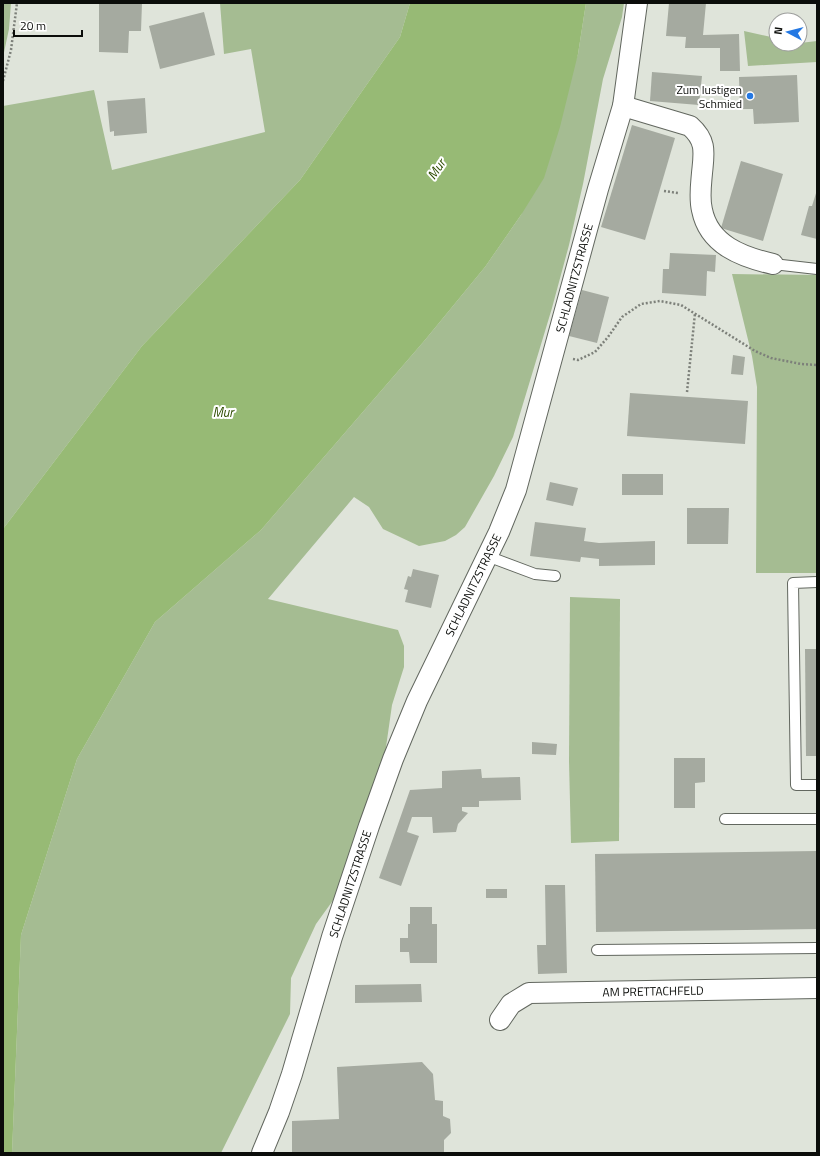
<svg xmlns="http://www.w3.org/2000/svg" width="820" height="1156" font-family="'Titillium Web',sans-serif">
  <rect width="100%" height="100%" fill="#dfe4da"/>
  <g fill="#a5bc92">
    <path d="M3,3H11L9,29L3,57Z"/>
    <path d="M220,3H410L400,37L300,180L142,346L3,529V106L94,90L112,170L265,132L251,49L224,54Z"/>
    <path d="M586,3H624L622,17L603,79L583,184L569,245L552,308L513,437L494,476L465,527L456,535L445,541L419,546L383,529L369,507L354,497L268,599L398,630L404,646V667L392,705L385,754L334,899L316,924L291,978L290,1014L221,1153H12L21,935L77,759L155,622L261,530L425,340L485,267L521,215L578,54Z"/>
    <path d="M744,31L776,38V44H800V43L817,41V62L748,66Z"/>
    <path d="M732,274L817,275V573H756L757,387L752,356Z"/>
    <path d="M570,597L620,599L619,841L571,843L569,761Z"/>
  </g>
  <path fill="#97ba75" d="M410,3H586L578,54L560,127L544,178L521,215L485,267L425,340L261,530L155,622L77,759L21,935L12,1153H3V529L142,346L300,180L400,37Z"/>
  <g fill="#a5aaa0">
    <path d="M99,3H142L141,31H129L128,53L99,52Z"/>
    <path d="M669,3H706L703,35L739,34L740,71H720V48H685L686,37L666,36Z"/>
    <path d="M204,12L215,55L160,69L149,26Z"/>
    <path d="M652,72L702,76L699,105L650,101Z"/>
    <path d="M797,75L799,122L754,124L753,109H740L739,77Z"/>
    <path d="M145,98L147,133L114,136V131L110,132L107,101Z"/>
    <path d="M632,125L675,138L645,240L601,227Z"/>
    <path d="M741,161L783,174L763,241L721,228Z"/>
    <path d="M817,190V239L801,235L809,206H812Z"/>
    <path d="M670,253L716,255L715,272L707,271L706,296L662,293L663,269H669Z"/>
    <path d="M582,290L609,297L597,343L569,336Z"/>
    <path d="M733,355L745,357L743,375L731,374Z"/>
    <path d="M630,393L748,401L745,444L627,436Z"/>
    <rect x="622" y="474" width="41" height="21"/>
    <path d="M550,482L578,488L573,506L546,500Z"/>
    <path d="M687,508H729L728,544H687Z"/>
    <path d="M535,522L586,528L584,541L599,543L655,541V565L599,566V559L581,557L580,562L530,556Z"/>
    <path d="M413,569L439,575L431,608L405,602L408,590L404,589L408,576L411,577Z"/>
    <path d="M805,649H817V756H806Z"/>
    <path d="M532,742L557,744L556,755L532,754Z"/>
    <path d="M674,758H705V782L695,783V808H674Z"/>
    <path d="M481,769L482,778L520,777L521,800L479,801V807H462V811L468,813L458,824L456,832L433,833L432,817H412L407,832L419,836L401,886L379,878L410,790L442,788V771Z"/>
    <path d="M817,851V929L596,932L595,854Z"/>
    <path d="M545,885H565L567,973L538,974L537,945H546Z"/>
    <rect x="486" y="889" width="21" height="9"/>
    <path d="M410,907H432V924H437V963H410L409,952H400V938H408V924H410Z"/>
    <path d="M421,984L422,1002L355,1003V985Z"/>
    <path d="M422,1062L433,1074L435,1100L443,1101V1116L450,1119L451,1133L444,1140V1152L435,1153H292V1121L339,1119L337,1067Z"/>
  </g>
  <g fill="none" stroke-linecap="round" stroke-linejoin="round">
    <defs>
      <g id="lane">
        <path d="M773,264L817,269"/>
        <path d="M487,556L535,574L555,576"/>
        <path d="M817,582L793,583L796,785H817"/>
        <path d="M725,819H817"/>
        <path d="M597,950L817,948"/>
      </g>
      <g id="street">
        <path d="M623,106L690,126C707,141 704,153 702,173C701,185 699,198 702,210C709,245 742,257 773,264"/>
        <path d="M500,1020L511,1004L529,993L817,988"/>
        <path d="M262,1153L279,1112L292,1074L332,937L369,826L393,759L417,701L499,532L516,490L598,189L623,106L637,3"/>
      </g>
    </defs>
    <use href="#lane" stroke="#62675f" stroke-width="12"/>
    <use href="#street" stroke="#62675f" stroke-width="22"/>
    <g stroke="#7d807a" stroke-width="2.5" stroke-dasharray="2 2" stroke-linecap="butt">
      <path d="M3,81L11,50L17,3"/>
      <path d="M664,191L678,193"/>
      <path d="M573,359L578,360L595,352L608,337L622,317L641,304L660,301L681,305L755,351L771,358L801,364L817,365"/>
      <path d="M687,392L695,313"/>
    </g>
    <use href="#lane" stroke="#fff" stroke-width="10"/>
    <use href="#street" stroke="#fff" stroke-width="20"/>
  </g>
  <circle fill="#2478e3" stroke="#fff" stroke-width="1.5" cx="750" cy="96" r="4"/>
  <g text-anchor="middle" dominant-baseline="central" stroke-width="4" stroke-linejoin="round" paint-order="stroke">
    <g font-size="12" fill="#0b0d0a" stroke="#fff" text-anchor="end">
      <text x="742" y="89">Zum lustigen<tspan x="742" dy="14">Schmied</tspan></text>
    </g>
    <g font-size="12" fill="#0b0d0a" stroke="#fff">
      <text transform="translate(574 278) rotate(-75)">SCHLADNITZSTRASSE</text>
      <text transform="translate(473 585) rotate(-64)">SCHLADNITZSTRASSE</text>
      <text transform="translate(350 884) rotate(-72)">SCHLADNITZSTRASSE</text>
      <text transform="translate(653 991) rotate(-1)">AM PRETTACHFELD</text>
    </g>
    <g font-size="13" font-style="italic" fill="#2e4c00" stroke="#fff">
      <text transform="translate(436 169) rotate(-56)">Mur</text>
      <text x="223" y="412">Mur</text>
    </g>
  </g>
  <rect width="820" height="1156" fill="none" stroke="#0b0d0a" stroke-width="8"/>
  <g transform="translate(788 32) rotate(277)"><circle r="19" fill="#ffffff" stroke="#9d9e9d"/>
  <path d="M0-3L7 15L0 10L-7 15Z" fill="#2478e3"/>
  <text y="-6" font-size="11" font-weight="bold" text-anchor="middle" fill="#0b0d0a">N</text>
  </g>
  <path d="M14 30v6h68v-6" fill="none" stroke="#0b0d0a" stroke-width="2"/>
  <text x="20" y="30" font-size="12" fill="#0b0d0a" stroke="#ffffff" stroke-width="3" paint-order="stroke">20 m</text>
</svg>
